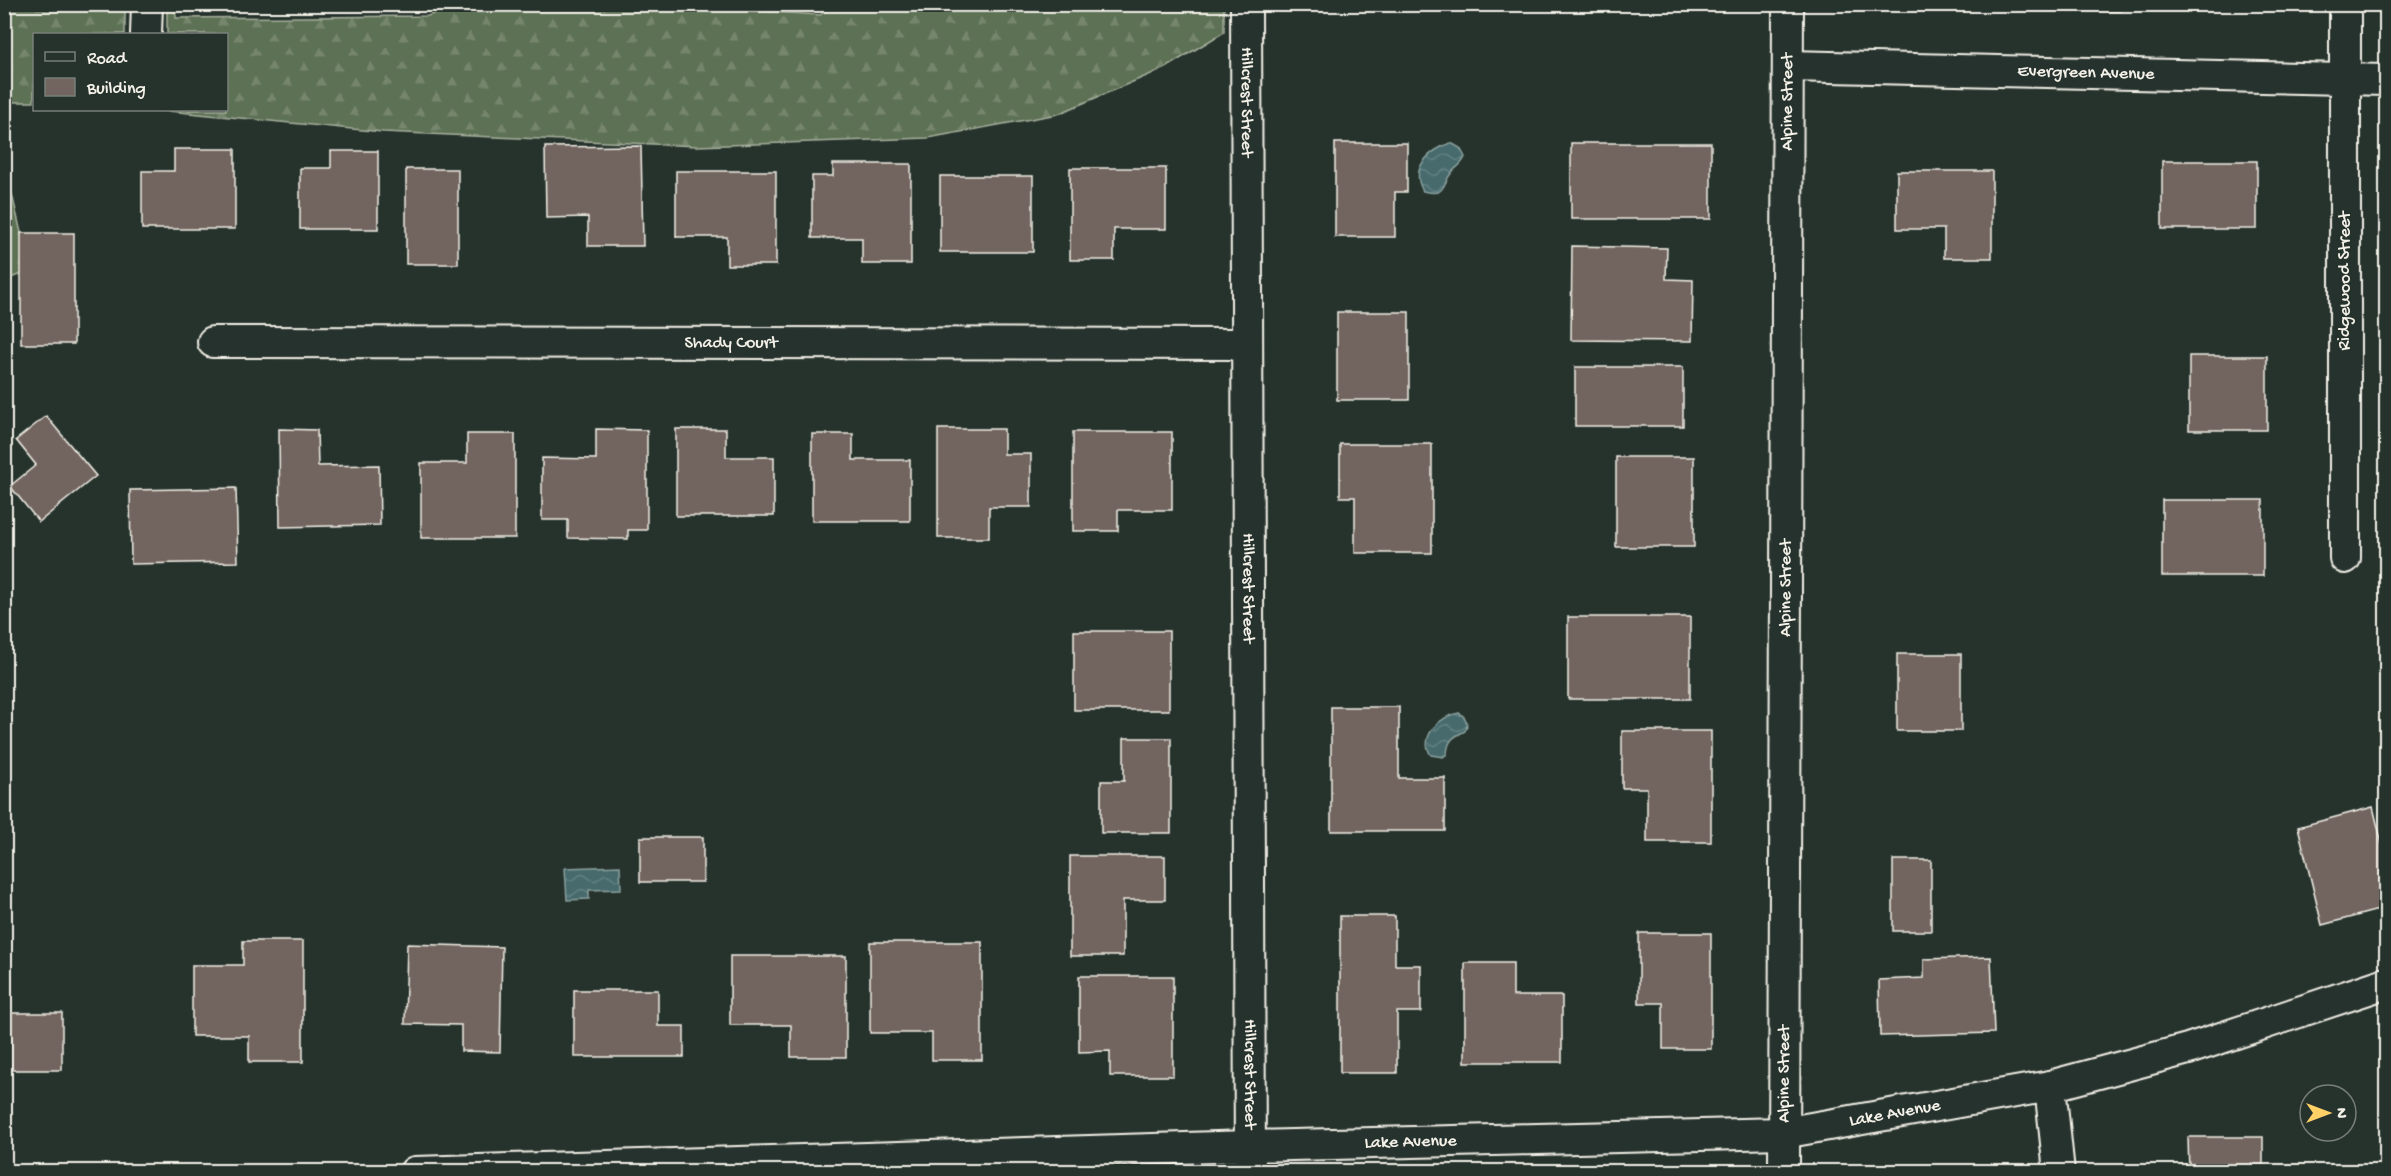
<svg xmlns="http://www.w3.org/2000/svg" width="2391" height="1176" font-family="'Gochi Hand',sans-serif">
  <defs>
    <pattern id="forest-firs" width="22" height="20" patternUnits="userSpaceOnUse" patternTransform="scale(1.5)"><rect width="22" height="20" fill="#5d7154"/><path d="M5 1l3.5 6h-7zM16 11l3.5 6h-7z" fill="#75866d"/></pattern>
    <pattern id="water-waves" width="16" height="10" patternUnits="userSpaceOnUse" patternTransform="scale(1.5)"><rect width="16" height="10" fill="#476b6d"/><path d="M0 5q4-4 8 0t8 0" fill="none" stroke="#628182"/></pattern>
  </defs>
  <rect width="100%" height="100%" fill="#26332d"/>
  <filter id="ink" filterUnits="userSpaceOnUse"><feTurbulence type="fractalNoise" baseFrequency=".0167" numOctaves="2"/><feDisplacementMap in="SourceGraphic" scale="12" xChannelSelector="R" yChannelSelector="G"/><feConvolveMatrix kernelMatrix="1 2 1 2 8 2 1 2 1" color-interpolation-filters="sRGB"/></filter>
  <g filter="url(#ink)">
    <g fill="url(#forest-firs)" stroke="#a8b19e" stroke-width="1.5">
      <path d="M4,5H125V34H34V102H5Z"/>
      <path d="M454,5L703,4L713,8L820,15L836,4H1224V32L1165,68L1058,114L928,138L697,146L383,132L158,110H226V34H167V5H175L176,18L428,16Z"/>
      <path d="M4,160L30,271L5,280H4Z"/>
    </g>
    <g fill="url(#water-waves)" stroke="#8ca19e" stroke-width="1.5">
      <path d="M1451,143L1460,148L1465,157C1462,165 1457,166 1452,172C1441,185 1447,197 1423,191C1409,168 1430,150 1451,143Z"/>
      <path d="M1459,713C1466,717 1469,724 1465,731C1453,737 1448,740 1447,754L1443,757L1431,755C1418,737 1441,715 1459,713Z"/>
      <path d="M620,866L621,889L589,890V899L567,900L565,868Z"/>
    </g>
    <g fill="#726560" stroke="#f4f1e8" stroke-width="1.5">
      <rect x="2077" y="4" width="43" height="7"/>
      <path d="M1335,143H1407V192H1395V237H1335Z"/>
      <rect x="1571" y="143" width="140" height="76"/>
      <path d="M641,146L643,246H588V217L546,218L545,147Z"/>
      <path d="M174,149H235V229H142V171H174Z"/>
      <path d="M331,151H378V229H300V168H331Z"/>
      <rect x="2162" y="161" width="95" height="68"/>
      <path d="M833,164H911V264H862V238H812V176H833Z"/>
      <path d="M1070,168H1166V229H1114V260H1070Z"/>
      <rect x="406" y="169" width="52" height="95"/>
      <path d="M676,171H776V265H727V237H676Z"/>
      <path d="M1897,171H1992V258H1944V229H1897Z"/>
      <rect x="940" y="176" width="93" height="76"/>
      <rect x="21" y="233" width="53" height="111"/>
      <path d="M1572,246L1667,248L1666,279L1693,280L1692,341L1571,340Z"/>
      <rect x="1337" y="312" width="72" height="88"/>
      <rect x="2189" y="356" width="78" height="74"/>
      <rect x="1575" y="367" width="108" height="59"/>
      <path d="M46,416L96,476L39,522L10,486L36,465L16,440Z"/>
      <path d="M279,429L317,430L318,466L379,465L380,525L280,527Z"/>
      <path d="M596,429L647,430V530H628V539L568,538V520H542V458L596,459Z"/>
      <path d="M676,429H726V457H774V516H676Z"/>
      <path d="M938,429H1004V454H1031V507H989V538H938Z"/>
      <path d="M1073,432H1172V510H1118V531H1073Z"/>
      <path d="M467,434H515V538H421V463H467Z"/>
      <path d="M812,434H853V460H910V521H812Z"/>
      <path d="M1340,444H1432V553H1355V497H1340Z"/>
      <rect x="1616" y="457" width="78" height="90"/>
      <path d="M236,488L238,562L131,564L130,490Z"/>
      <rect x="2162" y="500" width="101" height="76"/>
      <rect x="1568" y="617" width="122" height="82"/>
      <rect x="1074" y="631" width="95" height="79"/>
      <rect x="1897" y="654" width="64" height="77"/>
      <path d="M1331,707H1399V778H1445V831H1331Z"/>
      <path d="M1622,731H1711V842H1647V788H1622Z"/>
      <path d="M1124,738H1171V833H1101V781H1124Z"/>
      <path d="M2373,807L2386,860V908L2322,925L2298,827Z"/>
      <rect x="640" y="837" width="63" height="45"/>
      <path d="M1070,856H1165V900H1123V956H1070Z"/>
      <rect x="1893" y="860" width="38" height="71"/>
      <path d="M1340,916H1395V965H1421V1012H1397V1073H1340Z"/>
      <path d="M1639,933H1711V1049H1663V1003H1639Z"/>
      <path d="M243,941H303V1062H249V1036H192V965H243Z"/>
      <path d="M870,942H982V1060H932V1033H870Z"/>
      <path d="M407,944L502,947L500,1052L461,1051V1025L405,1024Z"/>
      <path d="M730,956H846V1057H791V1025H730Z"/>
      <path d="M1991,957L1994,1033L1880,1036L1879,980L1924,978V959Z"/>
      <path d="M1465,963H1513V996H1562V1062H1465Z"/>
      <path d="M1079,976H1173V1076H1110V1051L1079,1052Z"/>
      <path d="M574,990H658V1026H684V1057H574Z"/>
      <rect x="4" y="1013" width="58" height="57"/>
      <path d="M2188,1137H2263V1172H2189Z"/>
    </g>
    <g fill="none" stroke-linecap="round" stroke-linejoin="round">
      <defs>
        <g id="minor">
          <path id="s1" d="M1246,4L1250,1172"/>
          <path d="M2345,4V558"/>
          <path d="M146,34L147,4"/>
          <path id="s2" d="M1788,66L2386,80"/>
          <path id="s3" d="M213,342L1246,344"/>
          <path d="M2050,1086L2059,1172"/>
          <path id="s4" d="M415,1172L1249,1146L1783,1133L2050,1086L2188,1049L2386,983"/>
          <path id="s5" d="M1784,1172L1788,4"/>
        </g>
      </defs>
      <use href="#minor" stroke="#f4f1e8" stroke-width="34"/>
      <use href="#minor" stroke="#26332d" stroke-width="30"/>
    </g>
  </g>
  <g text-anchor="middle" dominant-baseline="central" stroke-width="4.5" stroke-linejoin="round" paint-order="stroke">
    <g font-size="18" fill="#f4f1e8" stroke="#26332d">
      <text stroke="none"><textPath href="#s2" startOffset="298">Evergreen Avenue</textPath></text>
      <text stroke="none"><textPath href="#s1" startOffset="98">Hillcrest Street</textPath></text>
      <text stroke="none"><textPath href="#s5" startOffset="1070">Alpine Street</textPath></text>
      <text transform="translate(2345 281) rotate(-90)">Ridgewood Street</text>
      <text stroke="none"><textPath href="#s3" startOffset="518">Shady Court</textPath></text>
      <text stroke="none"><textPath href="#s1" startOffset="584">Hillcrest Street</textPath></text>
      <text stroke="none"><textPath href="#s5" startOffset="584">Alpine Street</textPath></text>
      <text stroke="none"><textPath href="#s1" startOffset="1070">Hillcrest Street</textPath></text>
      <text stroke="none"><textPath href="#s5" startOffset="98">Alpine Street</textPath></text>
      <text stroke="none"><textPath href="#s4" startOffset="1482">Lake Avenue</textPath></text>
      <text stroke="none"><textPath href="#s4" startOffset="996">Lake Avenue</textPath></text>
    </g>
  </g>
  <rect width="2391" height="1176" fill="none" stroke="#26332d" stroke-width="24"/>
  <rect x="12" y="12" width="2367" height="1152" fill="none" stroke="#f4f1e8" stroke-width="2" filter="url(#ink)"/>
  <rect x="33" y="33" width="195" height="78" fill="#26332d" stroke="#787f78" stroke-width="1.5"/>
  <rect x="45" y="52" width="30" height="9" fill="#26332d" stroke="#787f78" stroke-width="1.5"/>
  <text x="87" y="63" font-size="18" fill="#f4f1e8">Road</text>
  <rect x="45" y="78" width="30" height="18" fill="#726560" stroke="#787f78" stroke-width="1.5"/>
  <text x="87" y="93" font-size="18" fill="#f4f1e8">Building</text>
  <g transform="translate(2328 1113) rotate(90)"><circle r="28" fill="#26332d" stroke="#787f78" stroke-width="1.5"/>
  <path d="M0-4.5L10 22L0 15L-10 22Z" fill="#ffd166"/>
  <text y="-9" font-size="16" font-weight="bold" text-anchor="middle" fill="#f4f1e8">N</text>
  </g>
</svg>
